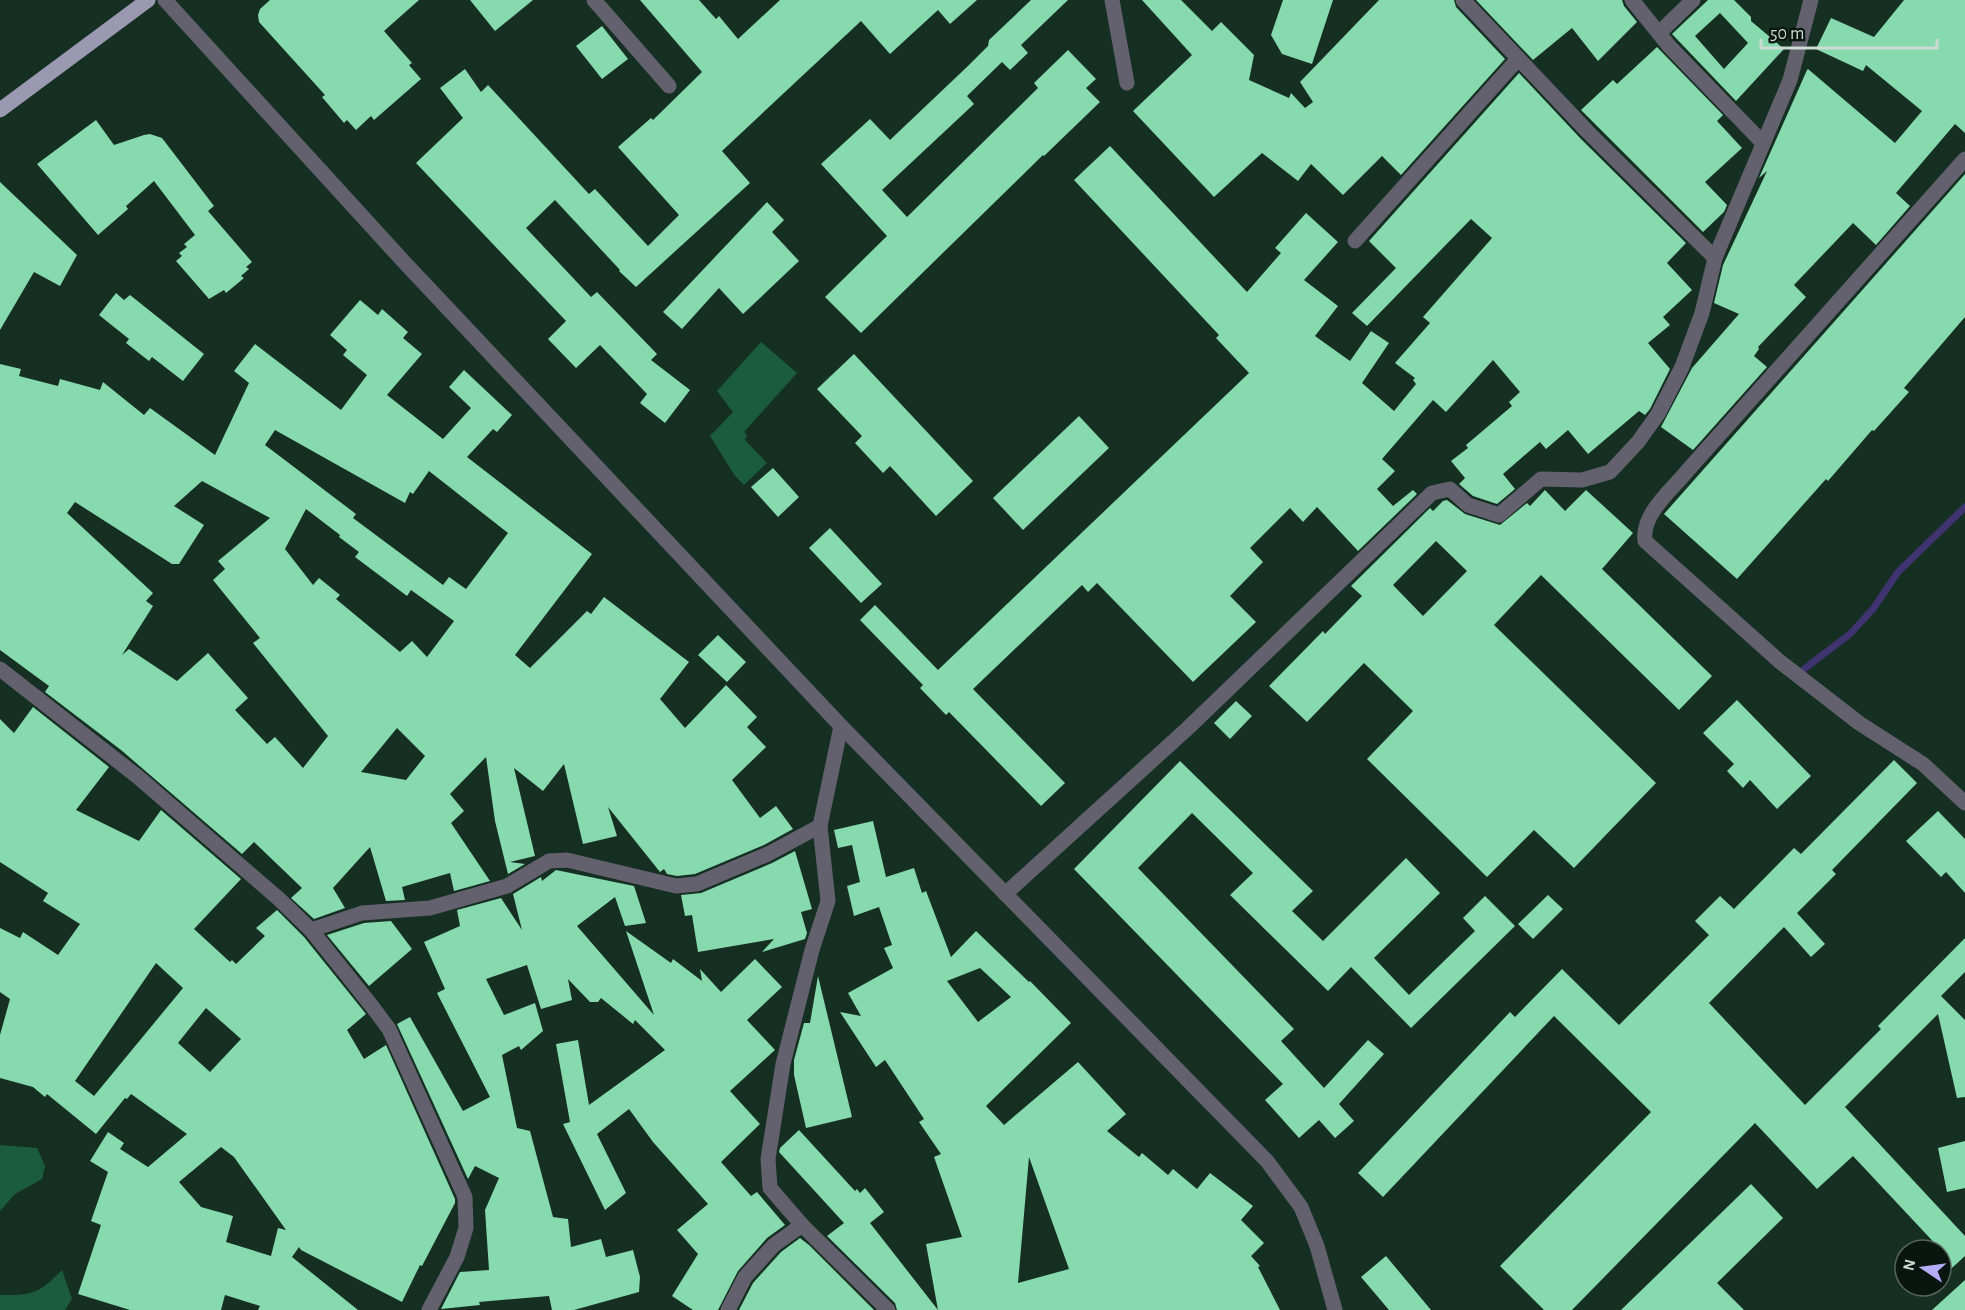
<svg xmlns="http://www.w3.org/2000/svg" width="1965" height="1310" font-family="'Alegreya Sans',sans-serif">
  <rect width="100%" height="100%" fill="#152f22"/>
  <g fill="#1b5b3e">
    <path d="M761,342L797,373L744,432L747,435L745,440L767,463L744,485L735,476L710,436L733,412L717,391Z"/>
    <path d="M0,1145L37,1148L45,1166L42,1179L15,1194L0,1211Z"/>
    <path d="M62,1270L72,1299L65,1310H0V1295C34,1295 38,1294 62,1270Z"/>
  </g>
  <g fill="none" stroke-linecap="round" stroke-linejoin="round">
    <path stroke="#3f3370" stroke-width="7" d="M1804,669L1850,634L1873,609L1898,572L1965,507"/>
  </g>
  <g fill="#87d9ae" fill-rule="evenodd">
    <path d="M270,0H419L384,31L412,63L409,65L421,79L374,120L371,116L356,130L347,120L344,123L322,97L325,95L259,22L258,15L260,9Z"/>
    <path d="M470,0H533L495,31Z"/>
    <path d="M640,0H699L716,19L719,16L738,39L780,0H977L950,24L938,10L890,54L861,21L722,151L750,183L636,287L619,271L620,270L555,200L526,228L591,297L597,292L657,354L651,360L690,390L665,423L640,403L647,394L600,345L576,368L548,339L566,321L416,163L463,118L440,88L465,69L481,92L488,85L589,194L595,189L648,246L679,215L618,147L651,118L653,120L702,72Z"/>
    <path d="M1031,0H1068L1021,45L1028,53L1010,70L1002,62L967,96L974,104L882,190L907,217L1038,88L1034,83L1068,50L1096,79L1086,88L1100,102L1044,156L1043,155L861,333L825,297L887,236L821,164L870,119L890,140L969,65L988,46L989,40Z"/>
    <path d="M1142,0H1181L1212,31L1221,22L1254,55L1249,80L1289,98L1291,93L1305,108L1313,102L1300,82L1379,0H1454L1456,7L1505,59L1401,175L1382,156L1343,195L1311,164L1298,181L1262,153L1214,197L1133,111L1192,55Z"/>
    <path d="M1283,0H1333L1312,64L1282,54L1271,35Z"/>
    <path d="M1476,0H1622L1624,6L1637,22L1598,61L1572,28L1533,60Z"/>
    <path d="M1708,0H1734L1751,17V21L1784,49L1736,101L1672,34ZM1720,13L1748,43L1724,69L1695,36Z"/>
    <path d="M1904,0H1965V133L1955,124L1896,193L1910,206L1876,245L1853,223L1794,285L1806,297L1758,347L1759,349L1754,356L1767,367L1693,450L1661,427L1692,368L1739,314L1714,303L1723,265L1767,171L1759,178L1807,70L1808,69L1895,143L1922,111L1866,65L1863,71L1816,49L1831,18L1874,37Z"/>
    <path d="M602,26L628,59L602,79L576,46Z"/>
    <path d="M1657,47L1723,115L1717,121L1742,148L1705,182L1727,205L1724,212L1703,232L1581,110L1613,80L1617,84Z"/>
    <path d="M1519,73L1581,139L1686,243L1667,263L1692,290L1663,317L1670,325L1648,343L1670,369L1650,409L1645,415L1639,411L1588,454L1568,430L1546,449L1540,442L1503,474L1515,489L1497,504L1473,496L1459,484L1465,478L1451,461L1468,448L1466,445L1512,406L1509,402L1520,392L1493,360L1446,412L1433,400L1382,459L1395,471L1377,489L1393,506L1413,490L1417,494L1358,551L1317,507L1303,522L1290,508L1250,548L1263,562L1230,596L1256,622L1193,682L1097,583L1088,592L1082,585L973,689L1065,783L1041,806L949,712L946,715L920,688L923,685L860,620L875,605L938,670L1249,373L1216,338L1219,335L1074,180L1110,146L1247,292L1281,253L1275,248L1306,213L1338,242L1304,280L1338,306L1315,336L1350,361L1371,331L1389,343L1362,383L1394,411L1416,384L1413,380L1415,378L1395,363L1430,323L1423,317L1492,238L1471,219L1367,326L1352,313L1396,268L1369,241Z"/>
    <path d="M96,120L114,145L144,135L150,134L162,138L214,206L208,211L252,262L246,267L249,269L241,276L244,278L226,293L224,290L209,299L176,261L182,256L179,253L187,247L184,244L195,235L154,181L126,206L128,209L98,235L37,164Z"/>
    <path d="M1965,174V317L1904,388L1909,392L1874,431L1872,430L1828,481L1826,479L1737,579L1664,514Z"/>
    <path d="M0,182L77,255L60,286L34,272L0,330Z"/>
    <path d="M767,202L784,220L772,232L799,261L743,314L719,288L682,329L663,312Z"/>
    <path d="M116,293L124,300L130,295L204,354L183,381L152,357L149,361L126,343L129,339L99,315Z"/>
    <path d="M360,300L378,315L382,309L408,332L403,338L422,354L387,395L443,439L471,408L449,387L464,370L512,415L497,432L493,429L467,457L592,554L515,655L530,668L587,611L591,614L604,597L689,662L660,699L685,728L726,685L757,717L747,727L766,747L732,780L760,818L776,806L793,829L764,845L695,874L677,876L667,874L664,869L660,872L608,807L617,836L583,844L564,764L543,791L514,768L535,856L510,862L525,864L508,874L495,821L486,757L450,794L464,811L451,823L490,881L454,891L450,873L402,887L405,900L386,901L370,847L333,888L345,908L314,919L291,898L302,888L254,842L242,854L121,750L45,692L49,686L0,650V364L21,369L19,376L58,386L60,379L100,390L103,382L144,415L150,408L215,455L249,383L234,371L255,344L341,410L367,375L343,355L347,350L330,335ZM275,430L405,503L410,492L413,494L429,471L508,533L466,589L449,577L443,585L353,518L356,514L265,445ZM202,481L270,518L218,561L225,569L213,580L260,638L253,643L328,736L303,768L275,737L267,744L235,710L248,698L208,653L177,681L129,649L122,655L153,606L146,601L153,593L67,513L75,502L172,564H179L204,525L174,506ZM306,509L340,535L339,537L359,552L355,557L407,596L411,590L454,621L427,657L412,641L400,652L336,599L340,595L319,578L313,585L285,549ZM397,728L425,756L406,780L361,772Z"/>
    <path d="M854,354L973,481L936,516L890,466L883,473L855,443L862,436L817,389Z"/>
    <path d="M1079,416L1109,448L1023,530L993,498Z"/>
    <path d="M773,468L799,497L778,517L751,487Z"/>
    <path d="M1545,490L1565,511L1586,490L1633,533L1602,569L1712,676L1679,710L1541,575L1494,625L1656,783L1574,868L1534,830L1487,877L1367,759L1413,711L1364,663L1307,722L1269,686L1323,631L1325,634L1362,596L1351,586L1430,508L1433,511L1443,501L1447,500L1465,514L1500,525L1527,503L1530,506ZM1436,541L1467,571L1423,616L1393,585Z"/>
    <path d="M830,528L882,584L861,603L809,548Z"/>
    <path d="M718,635L746,662L727,682L698,655Z"/>
    <path d="M1737,700L1811,776L1777,809L1750,780L1743,788L1727,771L1734,764L1703,733Z"/>
    <path d="M1236,701L1252,716L1230,739L1214,723Z"/>
    <path d="M33,707L109,767L76,810L139,841L161,810L241,879L194,929L230,962L232,960L236,964L265,936L256,928L277,910L304,937L366,1014L347,1030L364,1059L386,1045L455,1199V1203L422,1266L420,1265L402,1302L301,1250L299,1247L292,1257L358,1310H258L260,1306L225,1295L221,1310H130L78,1294L101,1225L91,1221L108,1172L90,1161L108,1132L124,1143L120,1149L148,1167L187,1134L131,1094L127,1099L125,1098L96,1134L47,1094L45,1097L33,1087L0,1078V1035L10,999L0,992V928L20,938L23,932L58,955L80,924L43,901L48,893L0,862V719L14,733ZM156,963L183,988L94,1096L75,1081ZM206,1008L241,1039L210,1072L178,1043ZM221,1147L234,1157L286,1230L278,1228L271,1256L226,1242L233,1216L201,1207L179,1182Z"/>
    <path d="M1894,760L1917,783L1832,870L1836,874L1797,913L1825,944L1811,957L1784,927L1709,1003L1805,1105L1881,1029L1878,1026L1965,938V972L1941,996L1965,1020V1097L1957,1098L1938,1014L1845,1107L1965,1236V1256L1941,1278V1250L1853,1156L1817,1189L1755,1123L1572,1310H1544L1500,1266L1651,1112L1554,1016L1383,1197L1358,1173L1510,1012L1515,1017L1562,969L1619,1025L1709,935L1695,921L1720,896L1734,909L1794,848L1801,854Z"/>
    <path d="M1180,761L1313,891L1292,911L1323,941L1406,858L1440,893L1374,958L1409,995L1475,931L1463,918L1485,896L1515,926L1411,1028L1351,967L1328,991L1230,895L1253,873L1192,813L1138,868L1294,1029L1281,1041L1324,1088L1368,1040L1384,1054L1339,1104L1354,1121L1335,1138L1319,1120L1299,1138L1265,1100L1283,1084L1074,869Z"/>
    <path d="M1938,811L1965,839V893L1946,872L1941,877L1906,841Z"/>
    <path d="M873,821L886,877L914,868L922,893L926,891L951,957L976,931L1029,982L1030,981L1071,1023L986,1106L1004,1125L1078,1062L1126,1114L1107,1131L1139,1157L1142,1153L1168,1175L1173,1169L1197,1189L1210,1173L1253,1206L1241,1220L1264,1243L1251,1256L1260,1266L1258,1267L1280,1310H938L926,1244L962,1237L934,1157L941,1154L919,1122L924,1119L885,1060L876,1067L840,1012L861,1016L848,993L893,968L884,948L892,945L879,907L854,916L847,886L860,882L852,845L838,848L834,830ZM980,968L1011,997L978,1022L947,981ZM1029,1157L1069,1269L1018,1283Z"/>
    <path d="M795,851L812,909L801,912L807,933L805,939L762,952L774,939L698,952L692,915L685,916L681,895L701,893L772,863Z"/>
    <path d="M556,870L634,886L646,923L625,926L615,897L577,926L654,1015L626,931L671,963L673,959L702,981L700,969L721,992L755,959L782,987L747,1020L775,1050L730,1091L760,1124L721,1162L751,1196L757,1192L785,1225L767,1238L738,1271L718,1310H693L672,1296L698,1254L677,1230L708,1204L653,1142L629,1109L597,1134L626,1193L605,1210L563,1124L570,1122L556,1044L578,1040L589,1105L665,1050L635,1020L633,1024L601,998L598,1002H590L568,979L572,1000L541,1009L527,965L486,979L504,1015L535,1003L543,1031L521,1050L519,1046L502,1055L517,1128L530,1131L553,1217L568,1219L571,1247L601,1239L606,1257L633,1250L640,1277L639,1292L574,1310H552L549,1296L479,1302L480,1305L441,1309L460,1272L489,1270L485,1210L499,1178L475,1166L468,1179L397,1024L410,1017L463,1111L490,1097L437,993L445,989L424,942L460,926L457,910L501,898L522,930L513,894L541,877L542,881Z"/>
    <path d="M1548,895L1563,909L1533,939L1518,924Z"/>
    <path d="M391,921L412,949L369,986L327,935L364,923Z"/>
    <path d="M818,976L852,1117L806,1128L794,1075V1060L804,1023H810Z"/>
    <path d="M799,1130L855,1191L857,1189L860,1193L865,1188L884,1212L870,1223L938,1310H897L895,1303L827,1236L844,1223L779,1152L780,1148Z"/>
    <path d="M1965,1141V1188L1947,1192L1938,1148Z"/>
    <path d="M1751,1184L1783,1218L1717,1283L1744,1310H1621Z"/>
    <path d="M800,1238L809,1245L874,1310H739L753,1283L781,1252Z"/>
    <path d="M1386,1256L1431,1310H1389L1361,1277Z"/>
    <path d="M1965,1280V1310H1932Z"/>
  </g>
  <g fill="none" stroke-linecap="round" stroke-linejoin="round">
    <g stroke="#62616d" stroke-width="15">
      <path d="M165,0L404,262L841,726L1267,1161L1301,1207L1317,1246L1335,1310"/>
      <path d="M594,0L669,86"/>
      <path d="M1112,0L1127,83"/>
      <path d="M1463,0L1588,132L1715,258"/>
      <path d="M1632,0L1669,46L1763,143"/>
      <path d="M1659,33L1693,0"/>
      <path d="M1965,159L1688,470C1672,490 1641,514 1645,541L1779,661L1859,723L1923,764L1965,803"/>
      <path d="M1355,241L1518,59"/>
      <path d="M0,669L138,777L279,899L311,930L371,1005L389,1029L465,1197L466,1228L457,1257L429,1310"/>
      <path d="M841,726L820,826L828,901L812,950L783,1064L768,1159L770,1188L802,1225L888,1310"/>
      <path d="M1005,894L1188,728L1432,493L1450,489L1468,505L1499,515L1541,479L1582,480L1610,472L1638,442L1658,414L1682,367L1702,313L1715,258L1790,80L1811,0"/>
      <path d="M311,930L362,913L430,908L507,886L549,861L567,860L676,886L697,884L768,854L820,826"/>
      <path d="M728,1310L745,1277L774,1245L802,1225"/>
    </g>
    <path stroke="#9b99b1" stroke-width="15" d="M0,110L148,0"/>
  </g>
  <g transform="translate(1923 1268) rotate(283)"><circle r="28" fill="#09150f" stroke="#57655d" stroke-width="1.5"/>
  <path d="M0-4.5L10 22L0 15L-10 22Z" fill="#b5acf8"/>
  <text y="-9" font-size="16" font-weight="bold" text-anchor="middle" fill="#cddcd3">N</text>
  </g>
  <path d="M1761 39v9h176v-9" fill="none" stroke="#cddcd3" stroke-width="3"/>
  <text x="1770" y="39" font-size="18" fill="#cddcd3" stroke="#09150f" stroke-width="4.5" paint-order="stroke">50 m</text>
</svg>
